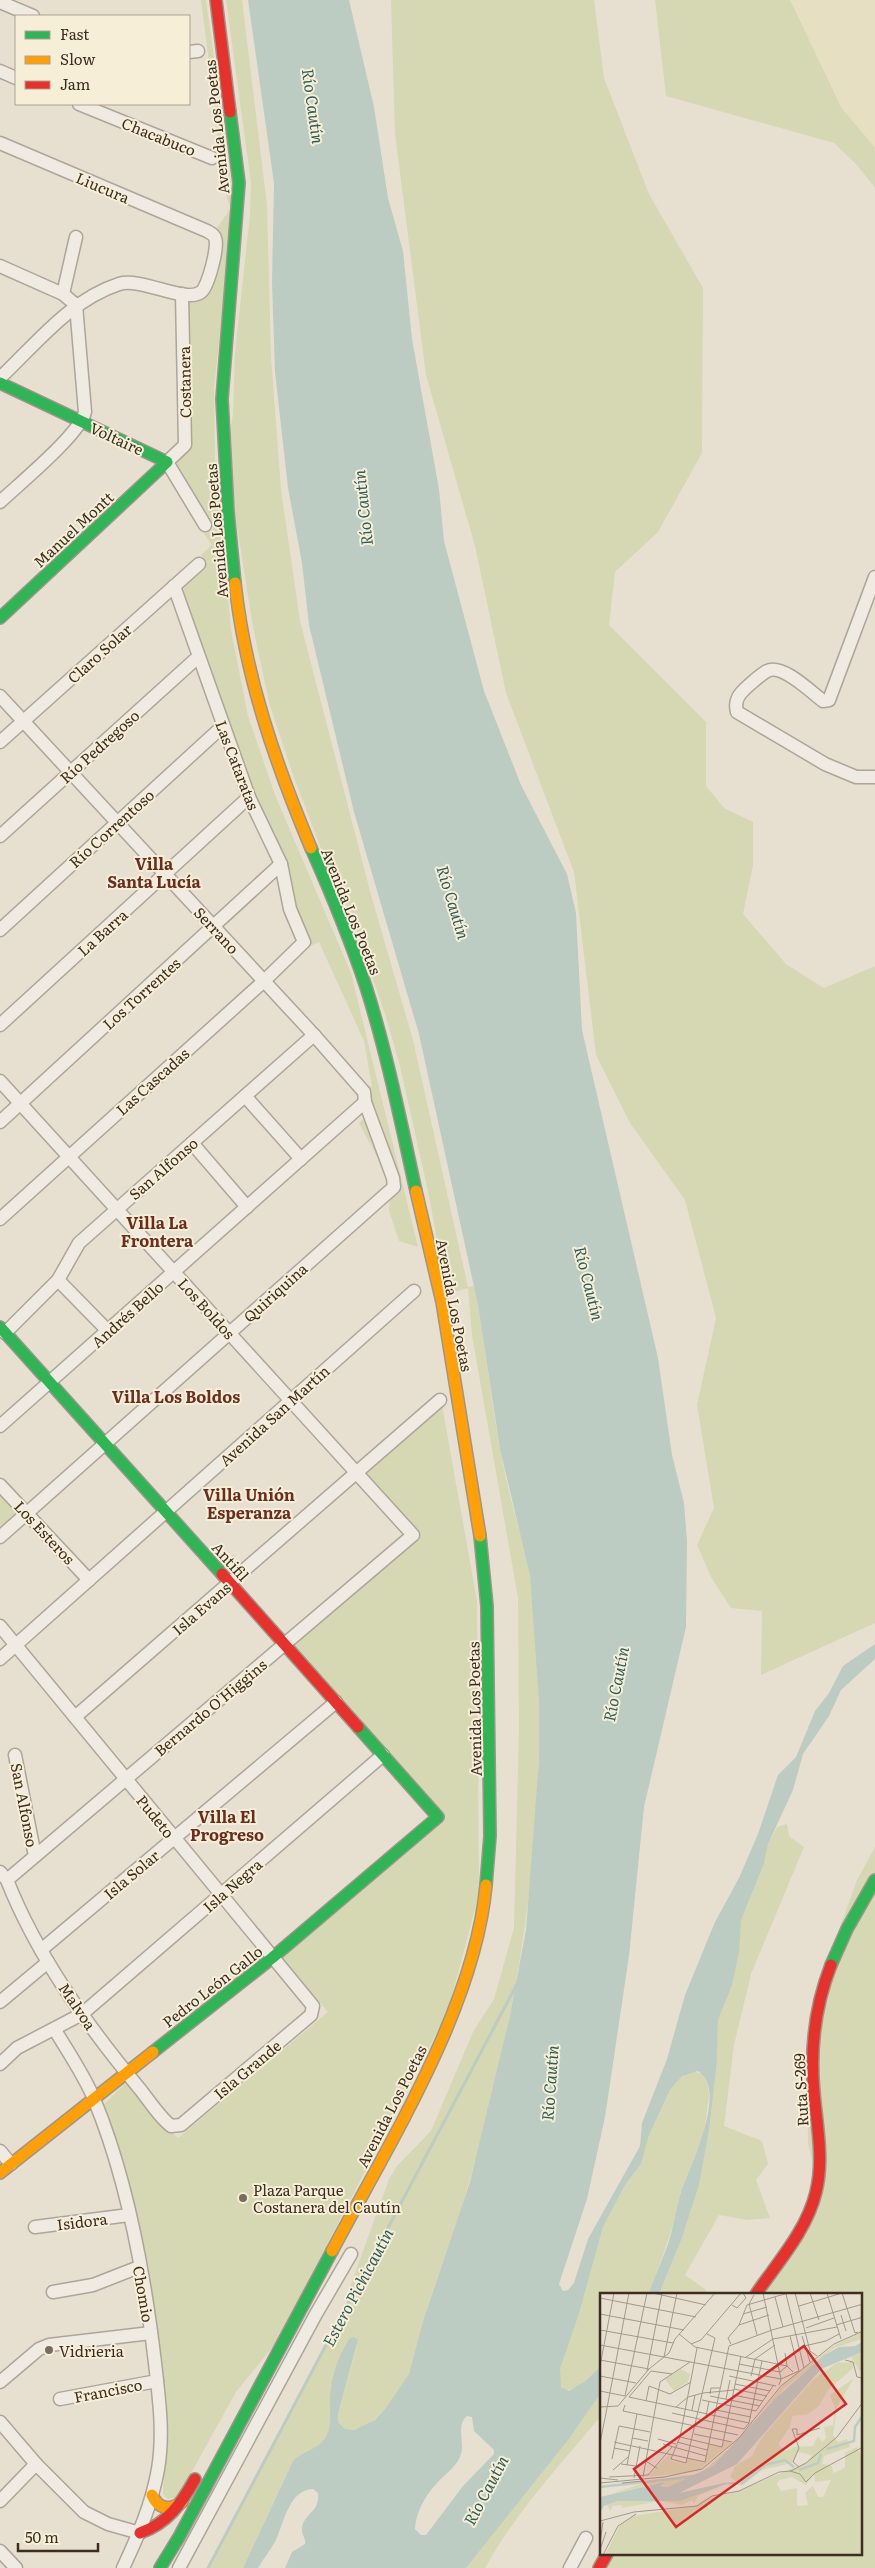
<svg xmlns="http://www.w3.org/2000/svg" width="875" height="2568" font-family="Literata,serif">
  <rect width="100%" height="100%" fill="#e7e0d1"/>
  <path fill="#e6dfc2" d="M788,0H875V148L841,107Z"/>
  <g fill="#d6d7b3">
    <path d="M201,0H206L234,204L214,388L215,458L231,630L248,716L275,795L351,973L418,1247L399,1241L389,1211L390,1181L359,1123C372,1111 376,1104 367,1087L372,1086L364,1041L319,942L310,946L201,655L180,585L207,562L201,555L212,545L204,534L214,528L176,467L179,457L186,294L200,296L210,238L231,208L227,199L224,165L219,162L216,116Z"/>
    <path d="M226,0H242L267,205L271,356L281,490L300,621L371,895L413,1040L468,1287L474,1286L478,1305C488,1366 494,1427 508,1487C516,1523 530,1559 533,1597C553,1794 524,1993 469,2183C456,2228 438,2273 424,2318C420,2333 418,2349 413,2364C406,2386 372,2437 345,2429L338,2422V2414L357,2346L349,2339L336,2367L330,2427C319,2456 306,2445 293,2461L243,2568H208L344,2313L350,2287L389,2179L397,2166L431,2131L473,2032L494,1999L514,1928L519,1728L518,1598L472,1335L468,1288L447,1294L428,1191L400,1066L386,1017L352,917L331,875L292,772L270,706L253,627L235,514L228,445L233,414L235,353L250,215L251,183Z"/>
    <path d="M391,0H594L604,78L649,194L703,288L702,453L658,532L615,572L609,625L706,722V786L724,808L753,822V865L743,914L786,964L824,988L875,966V1623L761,1675L762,1611L731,1608L711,1577L697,1545L714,1508L697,1405L716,1318L685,1200L630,1123L596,1055L574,872L506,693L475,546L426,375L395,134Z"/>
    <path d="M655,0H790L841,107L875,148V188L857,165L834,143L666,96Z"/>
    <path d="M442,1405L477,1601L479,1894L448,2011L276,2343L236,2392L185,2484L175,2498L168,2499L163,2494L167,2401L148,2263L125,2171L101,2107L126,2083L178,2138L328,2012L282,1958L443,1820L292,1647L418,1535L362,1477Z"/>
    <path d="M0,1492L17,1512L0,1527Z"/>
    <path d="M787,1824L789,1836L804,1847L751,1974L734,2045L724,2126L762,2141L768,2164L756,2180L770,2218L748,2220L719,2215L685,2275L706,2290L704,2294H659L682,2238L699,2185L709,2131L717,2062L718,2020L726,1999L741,1921L764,1864L768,1844L777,1827Z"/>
    <path d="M875,1847V2568H605L613,2554H861V2294H764L818,2183L808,2144L807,2078L829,1957L857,1880Z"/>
    <path d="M692,2071L702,2074L707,2082L709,2096L704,2132L681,2191L674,2223L649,2294H601V2366L577,2388L565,2391L560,2384V2369L579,2314L603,2227L625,2185L641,2164L649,2135L670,2090L682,2076Z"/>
    <path d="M601,2393V2416C560,2465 516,2512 485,2568H466L569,2439Z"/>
  </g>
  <path fill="#bcccc2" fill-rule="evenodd" d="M248,0H349L374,107L388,198L403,251L412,339L439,489L444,541L484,691L521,785L567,874L576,913L582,1030L658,1358L672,1455L684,1503L687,1541L686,1627L644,1807L629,1956L605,2117L587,2199L559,2284L563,2291L568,2290L574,2283L588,2239L640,2146L642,2123L667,2059L685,1995L715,1922L739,1878L758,1834L778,1775L796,1757L815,1711L829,1693L843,1666L875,1644V1659L841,1690L829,1716L803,1754L793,1790L768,1844L764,1864L746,1908L741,1921L739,1952L732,1985L718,2020L717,2062L709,2131L699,2185L682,2238L659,2294H649C654,2277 662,2261 668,2244C674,2227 676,2209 681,2192C689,2167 729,2090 698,2071L682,2076L670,2090L649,2135L641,2164L625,2185L603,2227L579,2314L560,2369L561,2387L569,2391L584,2382L601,2366V2393L569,2439L466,2568H285L292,2552L305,2544C306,2537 301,2535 302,2529C303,2513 320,2513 318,2493L313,2489C288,2490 284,2524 275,2542C270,2551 263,2559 258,2568H243L293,2461C302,2450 318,2451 326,2436C333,2424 329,2411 330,2398C331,2377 338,2357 349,2339L354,2337L358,2340L338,2414V2422L345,2429L354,2430L375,2420L385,2409L409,2374L424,2318L470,2182L509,2020L526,1930L539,1761V1701L530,1575L500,1449L478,1305L419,1034L354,812L309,625L302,563L288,488L275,372L272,282L274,183ZM467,2416L472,2417L474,2431L494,2450V2454L463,2486L426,2535H421L415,2529C416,2510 428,2491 442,2478C449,2471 456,2466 460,2457C466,2444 455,2426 467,2416Z"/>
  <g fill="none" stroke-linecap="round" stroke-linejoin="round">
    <path stroke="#bcccc2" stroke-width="3" d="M208,2568L517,1984"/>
    <defs>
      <g id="street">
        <path d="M0,2L33,16"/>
        <path d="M189,52L198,51"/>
        <path d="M0,71L16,78"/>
        <path d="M79,104L212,158"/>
        <path d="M0,143L207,231C210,233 214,234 215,238C219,246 208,287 201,292C186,304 142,277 119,284C70,300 37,343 0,378"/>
        <path d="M0,266L63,294L76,305L85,412C80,434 19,484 0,502"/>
        <path d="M63,294L76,237"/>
        <path d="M182,294L185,445L167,462L205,525"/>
        <path d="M875,577L829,700L823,701C811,692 782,663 767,671C760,675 754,681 748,686C739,694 734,700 737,712L825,764L856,777H875"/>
        <path d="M0,696L314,1035L364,1092L365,1102L393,1178L394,1187L0,1537"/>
        <path d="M0,742L199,564"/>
        <path d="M0,836L198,657"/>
        <path d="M0,930L223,726"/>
        <path d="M0,1025L249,797"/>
        <path d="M0,1081L413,1535L7,1880"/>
        <path d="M245,1096L301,1159"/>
        <path d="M0,1122L281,864"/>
        <path d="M192,1143L247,1207"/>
        <path d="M0,1219L264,981L304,942L290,909L281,864L249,797L174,586"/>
        <path d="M58,1280L108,1331"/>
        <path d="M5,1333L58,1280L79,1243L314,1035"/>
        <path d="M0,1426L365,1102"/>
        <path d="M0,1485L89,1580"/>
        <path d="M0,1626L313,2006L311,2015L181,2125L171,2126C159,2117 149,2100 139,2088C87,2025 37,1956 7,1880L0,1872"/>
        <path d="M0,1659L414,1291"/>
        <path d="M75,1717L440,1400"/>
        <path d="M15,1755L35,1856"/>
        <path d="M41,1950L336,1702"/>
        <path d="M0,2002L48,1962"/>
        <path d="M55,2030C68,2052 84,2075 94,2099C127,2178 145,2278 155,2363C159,2398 164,2434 158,2469C152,2504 138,2536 123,2568"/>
        <path d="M0,2064L17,2048L82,2014L383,1755"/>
        <path d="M0,2151L11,2164"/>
        <path d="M35,2227L129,2215"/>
        <path d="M53,2292L93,2285L139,2267"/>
        <path d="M0,2382L39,2349L49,2345L151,2333"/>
        <path d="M60,2399L157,2381"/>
        <path d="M0,2422L36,2464L84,2512L108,2524L140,2533"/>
        <path d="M0,2501L36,2464"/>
        <path d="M0,2551L16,2568"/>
        <path d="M179,2568L316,2314L351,2254"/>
        <path d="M570,2568L586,2538"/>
      </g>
      <g id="fast">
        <path d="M230,112L239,183L222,399L228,512L235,583"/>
        <path d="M0,383L167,462L0,618"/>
        <path d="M311,848C331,893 350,939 366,987C387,1053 401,1123 416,1191"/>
        <path d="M0,1327L222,1574"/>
        <path d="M480,1536L487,1606L490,1836L486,1885"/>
        <path d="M831,1965L847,1929L875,1880"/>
        <path d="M153,2052L272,1958L438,1817L358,1727"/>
        <path d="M160,2568L179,2537L332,2251"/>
      </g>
      <g id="slow">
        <path d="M235,583C245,676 275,762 311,848"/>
        <path d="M416,1191L442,1302L480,1536"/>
        <path d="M0,2173L153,2052"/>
        <path d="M332,2251C389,2143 475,2008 486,1885"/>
        <path d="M152,2495C158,2509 170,2511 182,2502"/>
      </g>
      <g id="jam">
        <path d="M216,0L230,112"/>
        <path d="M222,1574L358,1727"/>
        <path d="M756,2294C778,2262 807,2230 816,2192C824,2160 817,2126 814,2093C810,2050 815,2006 831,1965"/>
        <path d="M140,2533C168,2523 181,2504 195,2479"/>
        <path d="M599,2568L607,2554"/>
      </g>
    </defs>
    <use href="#street" stroke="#ada599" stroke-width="15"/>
    <use href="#fast" stroke="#9c958a" stroke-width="14"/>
    <use href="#slow" stroke="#9c958a" stroke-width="14"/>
    <use href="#jam" stroke="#9c958a" stroke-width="14"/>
    <use href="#street" stroke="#efebe3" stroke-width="12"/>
    <use href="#fast" stroke="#30b455" stroke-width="11"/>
    <use href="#slow" stroke="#ff9f0a" stroke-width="11"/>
    <use href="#jam" stroke="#e5322d" stroke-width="11"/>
  </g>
  <g fill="#786c5e" stroke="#f7eed8" stroke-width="2">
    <circle cx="243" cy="2198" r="5"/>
    <circle cx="49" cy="2350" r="5"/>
  </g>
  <g text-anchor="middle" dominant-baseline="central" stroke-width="4" stroke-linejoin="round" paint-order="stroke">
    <g font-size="15" fill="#3d2e20" stroke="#f7eed8">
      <text transform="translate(216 127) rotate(-96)">Avenida Los Poetas</text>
      <text transform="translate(159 136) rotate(22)">Chacabuco</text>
      <text transform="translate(103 187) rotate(23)">Liucura</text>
      <text transform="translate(184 382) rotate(-91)">Costanera</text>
      <text transform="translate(117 438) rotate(25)">Voltaire</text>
      <text transform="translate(73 529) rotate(-43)">Manuel Montt</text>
      <text transform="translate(216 531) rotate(-95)">Avenida Los Poetas</text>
      <text transform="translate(99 653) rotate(-42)">Claro Solar</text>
      <text transform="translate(99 746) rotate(-42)">Río Pedregoso</text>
      <text transform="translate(238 765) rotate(69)">Las Cataratas</text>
      <text transform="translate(111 828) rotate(-42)">Río Correntoso</text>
      <text transform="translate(352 911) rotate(68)">Avenida Los Poetas</text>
      <text transform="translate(217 930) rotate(47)">Serrano</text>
      <text transform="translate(102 932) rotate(-42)">La Barra</text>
      <text transform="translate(141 993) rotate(-42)">Los Torrentes</text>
      <text transform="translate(152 1081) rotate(-42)">Las Cascadas</text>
      <text transform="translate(163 1168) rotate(-41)">San Alfonso</text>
      <text transform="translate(275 1292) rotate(-42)">Quiriquina</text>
      <text transform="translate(455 1305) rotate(79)">Avenida Los Poetas</text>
      <text transform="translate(207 1308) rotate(48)">Los Boldos</text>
      <text transform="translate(127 1314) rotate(-42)">Andrés Bello</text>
      <text transform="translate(274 1415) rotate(-42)">Avenida San Martín</text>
      <text transform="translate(45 1532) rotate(47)">Los Esteros</text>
      <text transform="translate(231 1561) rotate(48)">Antifil</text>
      <text transform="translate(201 1608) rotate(-41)">Isla Evans</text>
      <text transform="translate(210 1707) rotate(-40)">Bernardo O'Higgins</text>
      <text transform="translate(474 1709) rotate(-91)">Avenida Los Poetas</text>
      <text transform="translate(25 1805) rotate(79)">San Alfonso</text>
      <text transform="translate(156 1816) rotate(51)">Pudeto</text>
      <text transform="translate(131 1874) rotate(-40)">Isla Solar</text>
      <text transform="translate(232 1885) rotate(-41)">Isla Negra</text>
      <text transform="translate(212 1986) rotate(-38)">Pedro León Gallo</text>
      <text transform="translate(78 2006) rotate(56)">Malvoa</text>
      <text transform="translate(247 2069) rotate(-40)">Isla Grande</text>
      <text transform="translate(800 2090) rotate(-93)">Ruta S-269</text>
      <text transform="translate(391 2106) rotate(-63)">Avenida Los Poetas</text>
      <text transform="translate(82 2221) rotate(-7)">Isidora</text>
      <text transform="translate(144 2294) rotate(80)">Chomio</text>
      <text transform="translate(108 2390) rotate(-11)">Francisco</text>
    </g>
    <g font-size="15" fill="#3d2e20" stroke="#f7eed8" text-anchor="start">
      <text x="253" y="2189">Plaza Parque<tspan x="253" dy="17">Costanera del Cautín</tspan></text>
      <text x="59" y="2350">Vidrieria</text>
    </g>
    <g font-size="16" font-style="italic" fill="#2f5d5a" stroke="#f7eed8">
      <text transform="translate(314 106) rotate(82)">Río Cautín</text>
      <text transform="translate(362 508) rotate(-96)">Río Cautín</text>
      <text transform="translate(454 902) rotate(73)">Río Cautín</text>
      <text transform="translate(590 1283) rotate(76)">Río Cautín</text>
      <text transform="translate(615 1684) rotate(-79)">Río Cautín</text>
      <text transform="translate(549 2083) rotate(-86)">Río Cautín</text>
      <text transform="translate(357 2287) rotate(-62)">Estero Pichicautín</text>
      <text transform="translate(485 2490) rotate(-62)">Río Cautín</text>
    </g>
    <g font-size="16" font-weight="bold" fill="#6b2e1e" stroke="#f7eed8">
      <text x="154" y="863">Villa<tspan x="154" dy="18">Santa Lucía</tspan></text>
      <text x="157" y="1222">Villa La<tspan x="157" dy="18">Frontera</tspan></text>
      <text x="176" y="1396">Villa Los Boldos</text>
      <text x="249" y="1494">Villa Unión<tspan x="249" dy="18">Esperanza</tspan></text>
      <text x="227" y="1816">Villa El<tspan x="227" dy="18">Progreso</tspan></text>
    </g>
  </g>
  <g transform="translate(600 2293)">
    <rect width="262" height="262" fill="#e7e0d1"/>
    <path d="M262,39V46L234,55L185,95L141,147L124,165L113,173L95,184L68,194L55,191L11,201L44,190L101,180L138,148L185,90L235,52ZM262,59V76L259,78L255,70L252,76L228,97L219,113L208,121L192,123L190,134L178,151L186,158L194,154L213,153L218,143L222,149L226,145L224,134L233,132L235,115L230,102L254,85L237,114L233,142L238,149L247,146L250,154L224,163L222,171L232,173L233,180L241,177L245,174V160L257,154L262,165V262H5L20,232L33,223L95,213L105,206L138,198L207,169L212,162L198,159L192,170L162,177L142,193L130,184L135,173L151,164L163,143L214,86L237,70L254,69L251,64ZM214,181L215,189L231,187L223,204H218L213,193L209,196L205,200L208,212L197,213V195L181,198L177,191L179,187L192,184L206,192ZM81,76L90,81L88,89L74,98L65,86ZM124,148L132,150L97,178L47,184L69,161H72L71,168L86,171L88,166L105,170L109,151L122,154ZM121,193L98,203L94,211L92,207L82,212L60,208L21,215L23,212L13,213L10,218L7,211L17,208L80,207L73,205Z" fill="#d6d7b3" fill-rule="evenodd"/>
    <path d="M262,49V59L221,76L137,171L79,200L124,190L134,189L141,192L126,191L80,208H17L4,213L0,220V204L65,189L60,193L68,194L113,173L177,104L223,63L239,54L255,53Z" fill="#bcccc2"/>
    <path fill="none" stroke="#bcccc2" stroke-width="2.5" d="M227,156L254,148L255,134L263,122M199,177L218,170L221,161M141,191L165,172L185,167L194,174M0,194L97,183"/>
    <path fill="none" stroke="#a3998a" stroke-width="1" d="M53,0L106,12M163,0L181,86L179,92M195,0L210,58L217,63M210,0L219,27M227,0L241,46M242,0L255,40L258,39M186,1L204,75M154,2L149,11L157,42M175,4L183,34M0,5L96,24M132,12L137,15L146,5L143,0M199,13L242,0M0,21L84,37M143,21L167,14M241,22L246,38M139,32L147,12L188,0M236,32L263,24M206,35L234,25M0,37L73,50M79,41L95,54L187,73L193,79M202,43L210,69M91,51L101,47L141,0M131,51L128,45L139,32L169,22M0,52L181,86M204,53L226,48L239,41M97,55L80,144L71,166L86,170L115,45L107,41M64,64L77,0M146,64L173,46L237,34M0,67L49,76M245,67L253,69L257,84L263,85M139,71L180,79L187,73L185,60M0,73L14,0M47,78L62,0M72,81L51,78L29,104L149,130M0,83L36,90M129,83L176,93M151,83L155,66L175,52M181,86L199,78L190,43M135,91L170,98M134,96L167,103M0,98L25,103L47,0M110,101L111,95H120M133,102L163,108M110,103L160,113M126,106L130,87M102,107L156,118L173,93M46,108L49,93L70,101L91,89M25,112L23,118L52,124M0,114L18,113L49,76L69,60L75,46L115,0M76,114L88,104L103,100L134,97M7,115L29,0M92,117L95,102M116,117L151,124M72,120L144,136L149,130L162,68M106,123L109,108M52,124L138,142M94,141L132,149M80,144L122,154L141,63M32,145L48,148M58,146L76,151M14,149L105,169L129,53L172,37L263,11M77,149L107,157M0,150L7,115M63,151L106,163M14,155L30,158M12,166L19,133L50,139M44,167L57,175M21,171L36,173M27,172L37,121M199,174L193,169L199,155L192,136H197V142L220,135M13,177L28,164M190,178L200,181L206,189L215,180L263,154M9,184L48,182L72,154M43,184L60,89L90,69M0,185L18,187M34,185L40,153M0,190L64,184L102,176L139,145L181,93L234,51L263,38M22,190L42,188M0,228L34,219L97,213L112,203L139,198L179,179L191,178L206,170L237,144L263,109M0,250L3,229M0,257L6,239M3,262L18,233L36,221"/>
    <path fill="#d62828" fill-opacity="0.15" stroke="#d62828" stroke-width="2.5" d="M204,53L246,111L76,234L34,176Z"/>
    <rect width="262" height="262" fill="none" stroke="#3d2e20" stroke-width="2.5"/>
  </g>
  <rect x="15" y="15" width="175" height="90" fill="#f7eed8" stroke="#ada18e"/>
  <rect x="25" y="31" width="25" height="8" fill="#30b455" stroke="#ada18e"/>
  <text x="60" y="40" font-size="15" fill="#3d2e20">Fast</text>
  <rect x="25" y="56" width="25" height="8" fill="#ff9f0a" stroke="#ada18e"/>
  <text x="60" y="65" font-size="15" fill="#3d2e20">Slow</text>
  <rect x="25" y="81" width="25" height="8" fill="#e5322d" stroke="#ada18e"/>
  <text x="60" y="90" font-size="15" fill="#3d2e20">Jam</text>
  <path d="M18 2543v8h80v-8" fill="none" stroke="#3d2e20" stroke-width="2.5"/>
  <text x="25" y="2543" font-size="15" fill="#3d2e20" stroke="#f7eed8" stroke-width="4" paint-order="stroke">50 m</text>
</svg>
